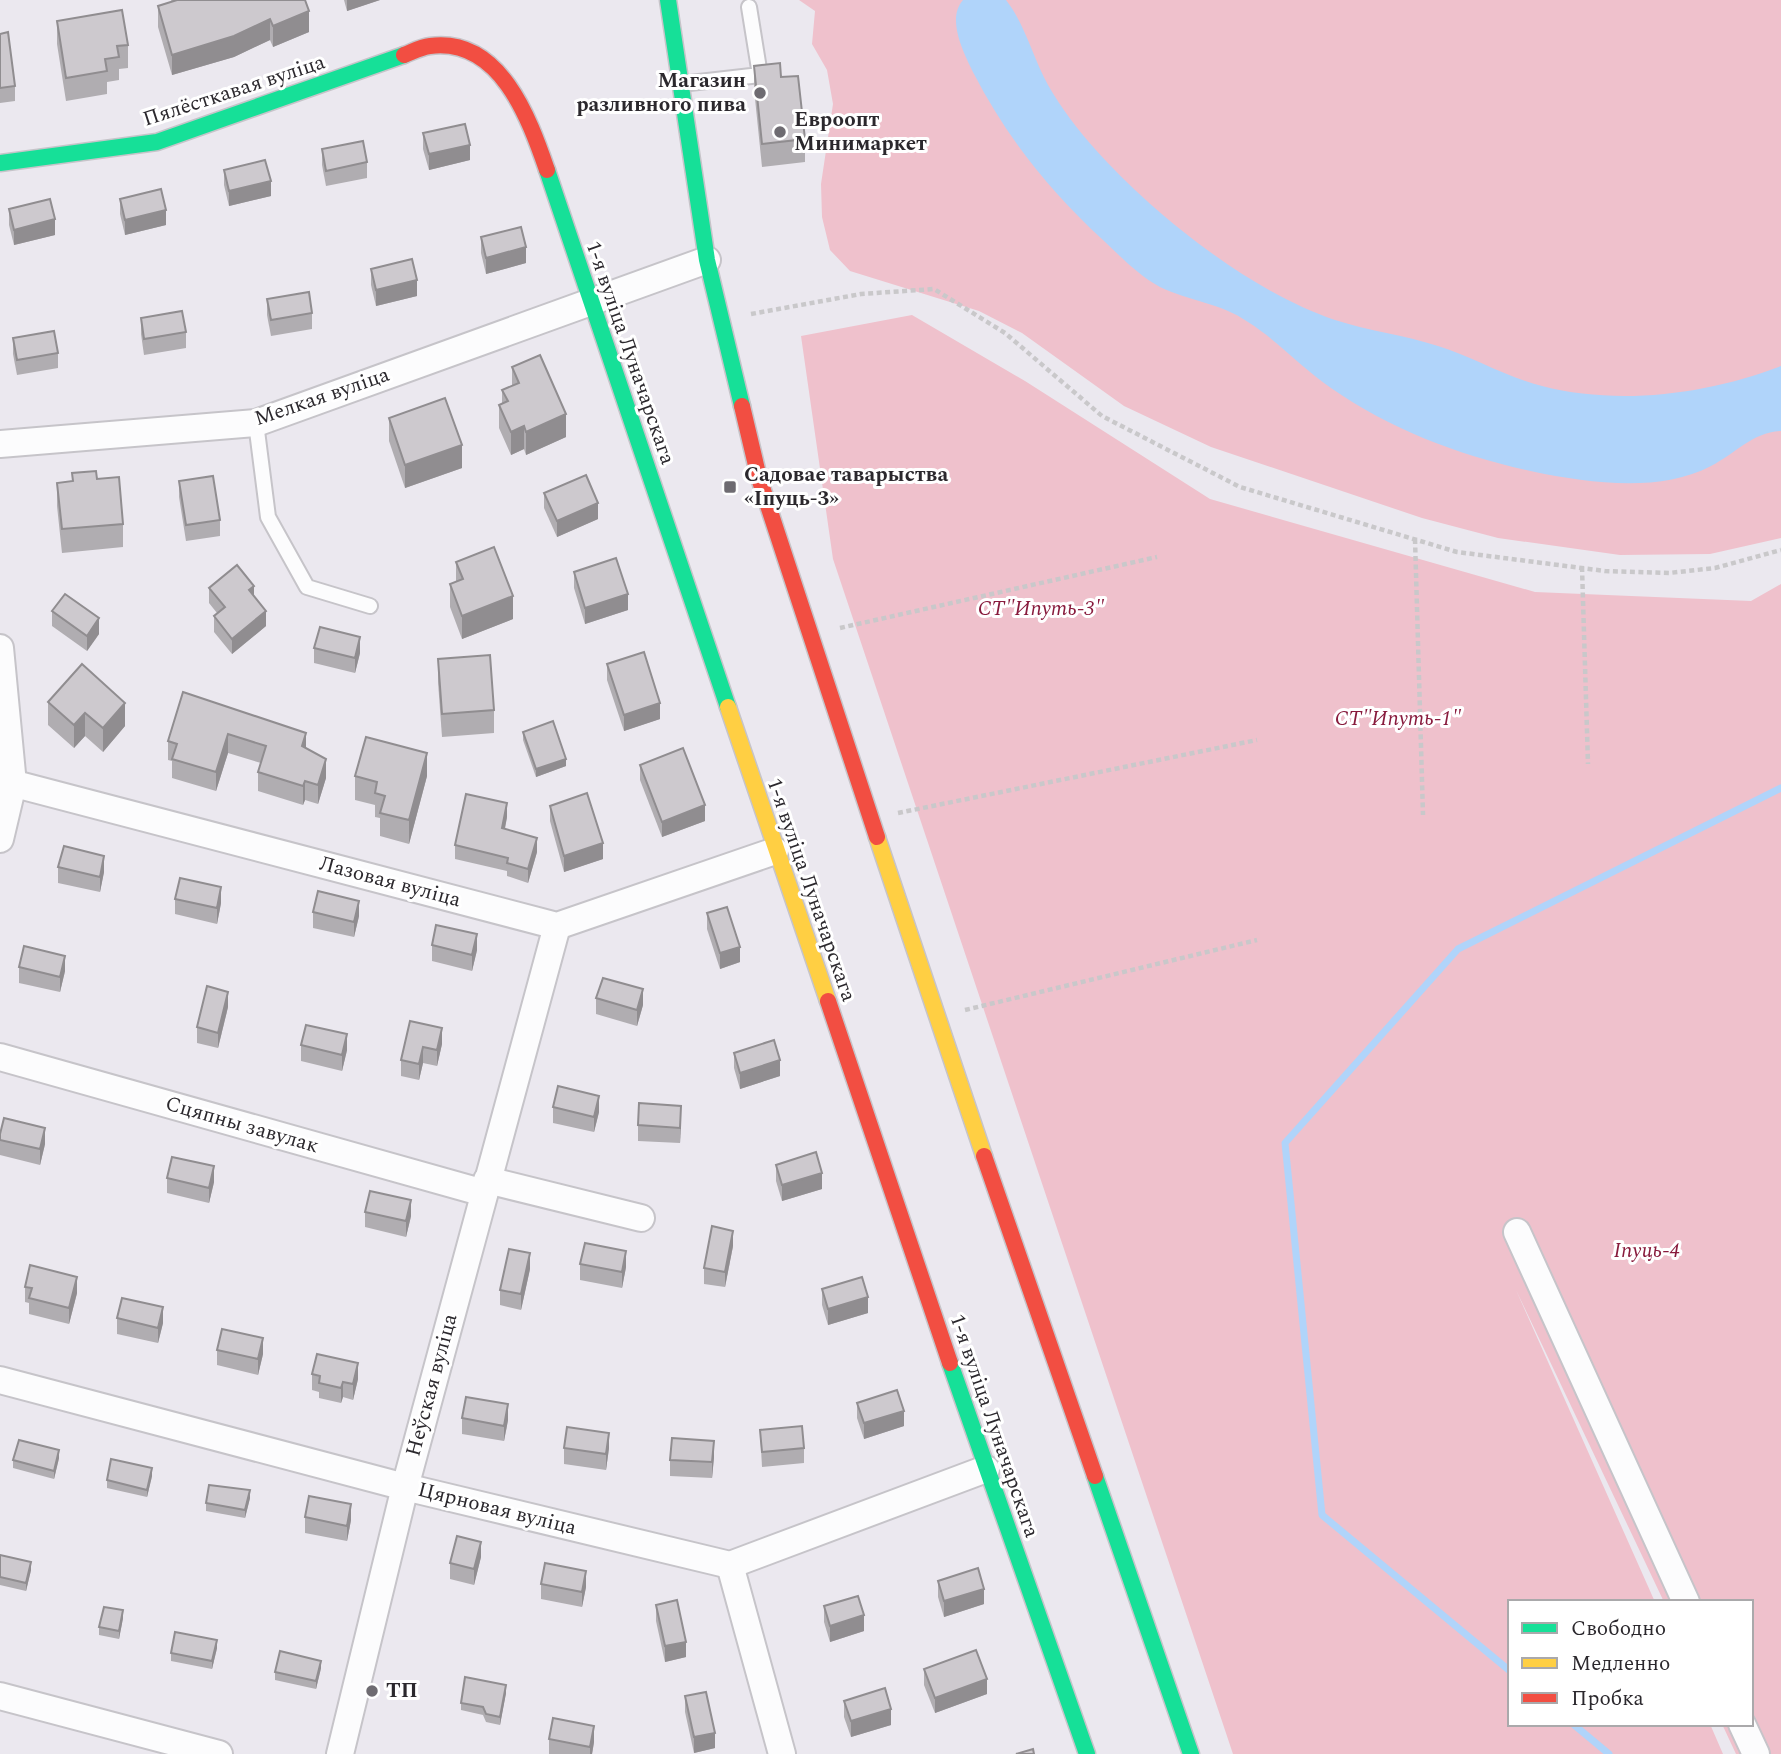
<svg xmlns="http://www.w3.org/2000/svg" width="1781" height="1754" font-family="Spectral,serif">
  <rect width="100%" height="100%" fill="#ebe8ef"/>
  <g fill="#efc1cc">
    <path d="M799,0H1781V538L1710,554L1620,555L1498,538L1422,518L1211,447L1124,406L1022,333L979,311L850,271L830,250L822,217L821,184L833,104L827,70L812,44L815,11Z"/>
    <path d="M912,315L1025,381L1210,499L1535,592L1751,601L1781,584V1754H1736L1722,1724H1751V1602H1664L1516,1290L1655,1602H1510V1724H1710L1723,1754H1233L833,559L801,336Z"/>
  </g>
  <path fill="#b0d4fa" d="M963,0H1006C1025,24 1033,58 1048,85C1061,108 1078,130 1095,149C1154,215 1251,292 1335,320C1369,331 1404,335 1438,346C1473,357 1506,377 1542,386C1619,406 1708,394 1781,366V431C1753,432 1735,454 1711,466C1660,493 1589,483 1535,472C1461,456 1393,431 1331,388C1302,368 1278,341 1248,322C1221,303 1189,301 1160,287C1138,275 1121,257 1103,240C1050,191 1007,138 974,74C964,54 946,19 963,0Z"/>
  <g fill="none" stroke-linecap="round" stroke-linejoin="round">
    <g stroke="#b0d4fa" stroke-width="7">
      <path d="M1510,1671L1322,1515L1285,1143L1458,949L1781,788"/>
      <path d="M1573,1724L1609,1754"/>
    </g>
    <defs>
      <g id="lane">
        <path d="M681,84L760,75L749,7"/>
        <path d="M256,423L268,517L307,587L370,606"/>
      </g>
      <g id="street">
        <path d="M0,444L256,423L707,260"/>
        <path d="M0,648L13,784L0,839"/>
        <path d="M0,780L557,926L775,851"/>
        <path d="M0,1057L484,1193"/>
        <path d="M487,1180L641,1218"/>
        <path d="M1517,1232L1686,1602"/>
        <path d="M0,1380L405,1487L730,1565L986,1469"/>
        <path d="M730,1565L782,1754"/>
        <path d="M0,1696L219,1754"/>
        <path d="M1742,1724L1756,1754"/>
        <path d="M340,1754L405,1487L557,926"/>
      </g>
      <g id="fast">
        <path d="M668,0L707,260L742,406"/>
        <path d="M0,163L157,142L404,55"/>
        <path d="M547,170L728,707"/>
        <path d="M950,1363L1087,1754"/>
        <path d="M1095,1476L1191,1754"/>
      </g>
      <g id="slow">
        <path d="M728,707L828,1001"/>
        <path d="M877,837L984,1156"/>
      </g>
      <g id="jam">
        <path d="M404,55C412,52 421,47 430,46C500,37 529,118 547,170"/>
        <path d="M742,406L759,478L877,837"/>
        <path d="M828,1001L950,1363"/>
        <path d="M984,1156L1095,1476"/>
      </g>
    </defs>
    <use href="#lane" stroke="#c6c4c9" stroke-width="18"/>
    <use href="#street" stroke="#c6c4c9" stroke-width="30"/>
    <use href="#fast" stroke="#c6c4c9" stroke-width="19"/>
    <use href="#slow" stroke="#c6c4c9" stroke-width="19"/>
    <use href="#jam" stroke="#c6c4c9" stroke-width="19"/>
    <g stroke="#c9c8ca" stroke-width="4.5" stroke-dasharray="5 3.5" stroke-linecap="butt">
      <path d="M751,314L861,294L934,289L1005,333L1102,416L1240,487L1457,552L1605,571L1669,573L1715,568L1781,550"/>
      <path d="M1415,539L1423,815"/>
      <path d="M1582,567L1588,764"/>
      <path d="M840,628L1157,557"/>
      <path d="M898,813L1257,740"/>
      <path d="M965,1010L1257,940"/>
    </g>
    <use href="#lane" stroke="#fcfcfd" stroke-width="14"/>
    <use href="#street" stroke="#fcfcfd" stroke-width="26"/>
    <use href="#fast" stroke="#16e098" stroke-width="16"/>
    <use href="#slow" stroke="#ffcf43" stroke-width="16"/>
    <use href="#jam" stroke="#f24e42" stroke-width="16"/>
  </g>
  <g fill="#b0adb1">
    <path d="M171,0H305L309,32L273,47L270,40L234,57L172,75L158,27V6L172,2Z"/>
    <path d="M344,0H380L347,11Z"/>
    <path d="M57,21L128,45V68L119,69V80L107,82V94L66,101L57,44Z"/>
    <path d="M0,34L15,86V101L0,103Z"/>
    <path d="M754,66L781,77L805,139V162L762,167L754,89Z"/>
    <path d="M423,133L470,160L429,170L423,149Z"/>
    <path d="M322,149L367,162V178L326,186L322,165Z"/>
    <path d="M224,170L271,196L229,206L224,185Z"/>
    <path d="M120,199L166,225L125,235L120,214Z"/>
    <path d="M9,209L55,235L14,245L9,225Z"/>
    <path d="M481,237L526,263L486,274L481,253Z"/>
    <path d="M371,269L417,296L376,306L371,285Z"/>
    <path d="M267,299L312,313V329L271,336L267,315Z"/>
    <path d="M141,318L186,332V348L144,355L141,334Z"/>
    <path d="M13,338L58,353V368L17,375L13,354Z"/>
    <path d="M512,367L566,437L526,455L524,449L511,455L499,428V405L502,403V390L512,386Z"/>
    <path d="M389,418L462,468L405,488L389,441Z"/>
    <path d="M72,473L97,479L123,524V547L62,553L57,506V483L72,481Z"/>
    <path d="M179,481L220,520V536L186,541L179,497Z"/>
    <path d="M544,493L598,519L557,537L544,508Z"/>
    <path d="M456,562L513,619L462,639L450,607V584L456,582Z"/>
    <path d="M574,572L628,610L585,624L574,588Z"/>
    <path d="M209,588L254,596L266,626L232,654L214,632V616L217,613L209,603Z"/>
    <path d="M52,611L99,634L87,651L52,626Z"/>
    <path d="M314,648L360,653L355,673L314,663Z"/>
    <path d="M438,659L494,710V733L442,737L438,682Z"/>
    <path d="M607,664L660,719L624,731L607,680Z"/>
    <path d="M183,692L306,748L326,778L318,804L305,800L303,805L258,791V772L261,763L228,753L216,791L172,778V761L168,760V741Z"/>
    <path d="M48,702L125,726L103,752L85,736L74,748L48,725Z"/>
    <path d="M523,732L566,766L536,777L523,740Z"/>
    <path d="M640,765L705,821L662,837L640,780Z"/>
    <path d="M355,776H427L409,844L380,836V818L375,817V805L355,800Z"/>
    <path d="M550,806L603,859L564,872L550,821Z"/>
    <path d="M507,817L505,829L537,852L528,883L507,876V871L455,859V845Z"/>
    <path d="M58,867L104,872L100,892L58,883Z"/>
    <path d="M175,899L221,903L217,924L175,914Z"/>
    <path d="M313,912L359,916L354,937L313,928Z"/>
    <path d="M707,913L740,962L720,969L707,929Z"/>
    <path d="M432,945L477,950L472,971L432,961Z"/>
    <path d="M19,967L65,971L60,992L19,983Z"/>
    <path d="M596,998L643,1005L637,1026L596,1014Z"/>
    <path d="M228,1007L218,1048L197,1043V1027Z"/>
    <path d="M442,1028V1044L437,1066L423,1063L419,1080L401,1076V1060Z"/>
    <path d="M301,1045L347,1050L342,1071L301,1061Z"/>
    <path d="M734,1053L780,1076L740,1089L734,1068Z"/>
    <path d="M553,1107L599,1112L594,1132L553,1123Z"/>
    <path d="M681,1122L680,1143L638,1141V1125Z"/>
    <path d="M0,1134L45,1144L40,1165L0,1155Z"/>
    <path d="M776,1165L822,1189L782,1201L776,1181Z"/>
    <path d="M167,1178L214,1182L209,1203L167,1193Z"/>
    <path d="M365,1212L411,1216L406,1237L365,1227Z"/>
    <path d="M733,1246L725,1287L704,1284V1268Z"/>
    <path d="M580,1264L626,1267L622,1288L580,1280Z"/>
    <path d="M530,1269L521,1310L500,1305V1290Z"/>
    <path d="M25,1287L77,1293L69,1324L29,1314V1303L25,1302Z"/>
    <path d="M822,1289L868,1313L828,1325L822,1305Z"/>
    <path d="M117,1318L163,1323L158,1343L117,1334Z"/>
    <path d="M217,1350L263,1354L258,1375L217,1365Z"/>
    <path d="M312,1374L358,1379L353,1400L343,1397L341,1403L319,1398V1392L312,1390Z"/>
    <path d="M857,1403L904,1426L864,1439L857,1418Z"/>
    <path d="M462,1418L508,1420L504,1441L462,1434Z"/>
    <path d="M760,1430L804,1448V1463L762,1467Z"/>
    <path d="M564,1448H609L606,1470L564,1464Z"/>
    <path d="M714,1457L712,1478L670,1476V1460Z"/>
    <path d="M59,1458L54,1479L13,1468V1460Z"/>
    <path d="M152,1476L147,1497L107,1488V1480Z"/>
    <path d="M250,1498L245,1518L206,1511V1503Z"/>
    <path d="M305,1517L351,1520L347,1541L305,1533Z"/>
    <path d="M0,1555L31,1570L26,1591L0,1585Z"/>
    <path d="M481,1557L474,1585L450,1579V1563Z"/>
    <path d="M938,1581L984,1604L944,1617L938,1597Z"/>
    <path d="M541,1584L586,1587L582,1607L541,1599Z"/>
    <path d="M656,1605L686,1657L665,1662L656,1621Z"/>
    <path d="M824,1606L864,1631L830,1642L824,1622Z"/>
    <path d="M123,1618L119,1639L99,1635V1627Z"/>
    <path d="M217,1648L212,1669L171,1661V1653Z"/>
    <path d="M321,1668L316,1689L275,1680V1672Z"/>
    <path d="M924,1669L987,1694L935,1713L924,1685Z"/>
    <path d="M506,1693L500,1725L486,1722L483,1715L461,1710V1703Z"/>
    <path d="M685,1696L715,1748L694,1753L685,1712Z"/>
    <path d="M844,1701L891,1725L851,1737L844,1717Z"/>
    <path d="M549,1739L594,1742L592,1754H549Z"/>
  </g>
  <g fill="#908d90">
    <path d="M347,0H380L347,11Z"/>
    <path d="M309,11V32L273,47V26Z"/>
    <path d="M270,19V40L234,57L172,75V55Z"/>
    <path d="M470,145V160L429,170V154Z"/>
    <path d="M271,181V196L229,206V191Z"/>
    <path d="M166,210V225L125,235V220Z"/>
    <path d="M55,219V235L14,245V230Z"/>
    <path d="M526,247V263L486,274V258Z"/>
    <path d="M417,280V296L376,306V290Z"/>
    <path d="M566,414V437L526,455V432Z"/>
    <path d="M524,426V449L511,455V432Z"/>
    <path d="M462,445V468L405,488V465Z"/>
    <path d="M598,503V519L557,537V521Z"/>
    <path d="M254,586V602L249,590Z"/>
    <path d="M628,594V610L585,624V608Z"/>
    <path d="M513,596V619L462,639V616Z"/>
    <path d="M266,611V626L232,654V639Z"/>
    <path d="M99,618V634L87,651V636Z"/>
    <path d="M360,637V653L355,673V658Z"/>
    <path d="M125,703V726L103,752V728Z"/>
    <path d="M660,703V719L624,731V715Z"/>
    <path d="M85,713V736L74,748V725Z"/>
    <path d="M306,733V752L302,746Z"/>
    <path d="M228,734V753L216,791V772Z"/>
    <path d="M427,753V776L409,844V820Z"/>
    <path d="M326,759V778L318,804V785Z"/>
    <path d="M566,759V766L536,777V769Z"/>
    <path d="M305,781V800L303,805V786Z"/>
    <path d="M507,803V817L502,842V828Z"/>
    <path d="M705,805V821L662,837V822Z"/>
    <path d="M537,838V852L528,883V869Z"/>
    <path d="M603,843V859L564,872V856Z"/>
    <path d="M104,856V872L100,892V877Z"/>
    <path d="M221,887V903L217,924V908Z"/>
    <path d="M359,901V916L354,937V922Z"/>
    <path d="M477,934V950L472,971V955Z"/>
    <path d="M740,947V962L720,969V953Z"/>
    <path d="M65,956V971L60,992V977Z"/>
    <path d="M643,989V1005L637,1026V1010Z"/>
    <path d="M228,992V1007L218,1048V1033Z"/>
    <path d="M442,1028V1044L437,1066V1050Z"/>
    <path d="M347,1034V1050L342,1071V1055Z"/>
    <path d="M423,1047V1063L419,1080V1064Z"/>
    <path d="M780,1060V1076L740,1089V1073Z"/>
    <path d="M599,1096V1112L594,1132V1117Z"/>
    <path d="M681,1106V1122L680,1143V1128Z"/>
    <path d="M45,1128V1144L40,1165V1149Z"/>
    <path d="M214,1166V1182L209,1203V1188Z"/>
    <path d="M822,1173V1189L782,1201V1185Z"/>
    <path d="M411,1200V1216L406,1237V1221Z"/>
    <path d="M733,1231V1246L725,1287V1272Z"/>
    <path d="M626,1251V1267L622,1288V1272Z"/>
    <path d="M530,1253V1269L521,1310V1294Z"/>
    <path d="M77,1277V1293L69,1324V1308Z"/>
    <path d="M868,1297V1313L828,1325V1309Z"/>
    <path d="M163,1307V1323L158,1343V1328Z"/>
    <path d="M263,1338V1354L258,1375V1359Z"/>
    <path d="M358,1363V1379L353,1400V1384Z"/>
    <path d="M343,1382V1397L341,1403V1388Z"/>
    <path d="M508,1404V1420L504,1441V1426Z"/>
    <path d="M904,1411V1426L864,1439V1423Z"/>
    <path d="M609,1433V1448L606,1470V1454Z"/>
    <path d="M714,1441V1457L712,1478V1462Z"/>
    <path d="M59,1450V1458L54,1479V1471Z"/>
    <path d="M152,1468V1476L147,1497V1490Z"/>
    <path d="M250,1490V1498L245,1518V1510Z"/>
    <path d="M351,1504V1520L347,1541V1526Z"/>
    <path d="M481,1542V1557L474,1585V1569Z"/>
    <path d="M31,1562V1570L26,1591V1583Z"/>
    <path d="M586,1571V1587L582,1607V1592Z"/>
    <path d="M984,1589V1604L944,1617V1601Z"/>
    <path d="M123,1610V1618L119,1639V1631Z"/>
    <path d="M864,1615V1631L830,1642V1626Z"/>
    <path d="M217,1640V1648L212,1669V1661Z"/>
    <path d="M686,1642V1657L665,1662V1646Z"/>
    <path d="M321,1661V1668L316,1689V1681Z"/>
    <path d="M987,1679V1694L935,1713V1698Z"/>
    <path d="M506,1685V1693L500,1725V1717Z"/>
    <path d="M891,1709V1725L851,1737V1721Z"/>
    <path d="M594,1726V1742L592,1754H590V1747Z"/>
    <path d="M715,1733V1748L694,1753V1737Z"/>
  </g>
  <g fill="#cdc9ce" stroke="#908d90" stroke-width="2">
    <path d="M177,0H305L309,11L273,26L270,19L234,36L172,55L158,6Z"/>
    <path d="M122,10L128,45L117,46L119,57L105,59L107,71L66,78L57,21Z"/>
    <path d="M8,32L15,86L0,88V34Z"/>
    <path d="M780,63L781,77L798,76L805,139L762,144L754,66Z"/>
    <path d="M465,124L470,145L429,154L423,133Z"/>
    <path d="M363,141L367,162L326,171L322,149Z"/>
    <path d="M265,160L271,181L229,191L224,170Z"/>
    <path d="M161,189L166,210L125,220L120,199Z"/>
    <path d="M50,199L55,219L14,230L9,209Z"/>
    <path d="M521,227L526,247L486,258L481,237Z"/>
    <path d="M412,259L417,280L376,290L371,269Z"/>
    <path d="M309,292L312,313L271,320L267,299Z"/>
    <path d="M182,311L186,332L144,339L141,318Z"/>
    <path d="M54,331L58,353L17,360L13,338Z"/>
    <path d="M540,355L566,414L526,432L524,426L511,432L499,405L508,401L502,390L519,383L512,367Z"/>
    <path d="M445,398L462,445L405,465L389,418Z"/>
    <path d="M96,471L97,479L119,477L123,524L62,529L57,483L73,481L72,473Z"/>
    <path d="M586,475L598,503L557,521L544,493Z"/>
    <path d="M213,476L220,520L186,525L179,481Z"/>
    <path d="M494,547L513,596L462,616L450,584L463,579L456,562Z"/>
    <path d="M616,558L628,594L585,608L574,572Z"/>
    <path d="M237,565L254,586L249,590L266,611L232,639L214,616L225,607L209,588Z"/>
    <path d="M65,594L99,618L87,636L52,611Z"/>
    <path d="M320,627L360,637L355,658L314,648Z"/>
    <path d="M644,652L660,703L624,715L607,664Z"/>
    <path d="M490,655L494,710L442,714L438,659Z"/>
    <path d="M82,664L125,703L103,728L85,713L74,725L48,702Z"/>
    <path d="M183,692L306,733L302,746L326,759L318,785L305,781L303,786L258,772L266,746L228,734L216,772L172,759L177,744L168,741Z"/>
    <path d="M553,721L566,759L536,769L523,732Z"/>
    <path d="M366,737L427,753L409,820L380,813L385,796L375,793L377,782L355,776Z"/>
    <path d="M683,748L705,805L662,822L640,765Z"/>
    <path d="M587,793L603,843L564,856L550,806Z"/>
    <path d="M466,794L507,803L502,828L537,838L528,869L507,863L508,858L455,845Z"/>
    <path d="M64,846L104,856L100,877L58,867Z"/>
    <path d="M180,878L221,887L217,908L175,899Z"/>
    <path d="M318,891L359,901L354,922L313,912Z"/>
    <path d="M727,907L740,947L720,953L707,913Z"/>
    <path d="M436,925L477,934L472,955L432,945Z"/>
    <path d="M24,946L65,956L60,977L19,967Z"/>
    <path d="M603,978L643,989L637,1010L596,998Z"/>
    <path d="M207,986L228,992L218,1033L197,1027Z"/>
    <path d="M410,1021L442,1028L437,1050L423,1047L419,1064L401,1060Z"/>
    <path d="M306,1025L347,1034L342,1055L301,1045Z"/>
    <path d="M774,1040L780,1060L740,1073L734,1053Z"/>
    <path d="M558,1086L599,1096L594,1117L553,1107Z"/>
    <path d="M639,1103L681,1106L680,1128L638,1125Z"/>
    <path d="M4,1118L45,1128L40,1149L0,1140V1134Z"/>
    <path d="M816,1152L822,1173L782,1185L776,1165Z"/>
    <path d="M172,1157L214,1166L209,1188L167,1178Z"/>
    <path d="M370,1191L411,1200L406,1221L365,1212Z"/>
    <path d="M712,1226L733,1231L725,1272L704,1268Z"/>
    <path d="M585,1243L626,1251L622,1272L580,1264Z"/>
    <path d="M509,1249L530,1253L521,1294L500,1290Z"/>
    <path d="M30,1265L77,1277L69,1308L29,1298L32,1288L25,1287Z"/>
    <path d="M862,1277L868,1297L828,1309L822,1289Z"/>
    <path d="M122,1298L163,1307L158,1328L117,1318Z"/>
    <path d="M222,1329L263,1338L258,1359L217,1350Z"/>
    <path d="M317,1354L358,1363L353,1384L343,1382L341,1388L319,1383L320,1376L312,1374Z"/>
    <path d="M897,1390L904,1411L864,1423L857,1403Z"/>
    <path d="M466,1397L508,1404L504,1426L462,1418Z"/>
    <path d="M802,1426L804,1448L762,1452L760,1430Z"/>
    <path d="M567,1427L609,1433L606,1454L564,1448Z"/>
    <path d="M672,1438L714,1441L712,1462L670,1460Z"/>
    <path d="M19,1440L59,1450L54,1471L13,1460Z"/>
    <path d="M111,1459L152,1468L147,1490L107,1480Z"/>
    <path d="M209,1485L250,1490L245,1510L206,1503Z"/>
    <path d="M309,1496L351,1504L347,1526L305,1517Z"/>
    <path d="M457,1536L481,1542L474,1569L450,1563Z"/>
    <path d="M0,1555L31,1562L26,1583L0,1577Z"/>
    <path d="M545,1563L586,1571L582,1592L541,1584Z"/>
    <path d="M978,1568L984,1589L944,1601L938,1581Z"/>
    <path d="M858,1596L864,1615L830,1626L824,1606Z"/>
    <path d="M677,1600L686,1642L665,1646L656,1605Z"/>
    <path d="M104,1607L123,1610L119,1631L99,1627Z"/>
    <path d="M175,1632L217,1640L212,1661L171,1653Z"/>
    <path d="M976,1650L987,1679L935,1698L924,1669Z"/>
    <path d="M280,1651L321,1661L316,1681L275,1672Z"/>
    <path d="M465,1677L506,1685L500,1717L486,1714L483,1707L461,1703Z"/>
    <path d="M885,1688L891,1709L851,1721L844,1701Z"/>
    <path d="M706,1692L715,1733L694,1737L685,1696Z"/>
    <path d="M553,1718L594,1726L590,1747L549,1739Z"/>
    <path d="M1033,1749L1034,1754H1016Z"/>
  </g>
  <g fill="#6e6b71" stroke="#fff" stroke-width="2.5">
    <circle cx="760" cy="93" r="7"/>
    <circle cx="780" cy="132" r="7"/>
    <rect x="723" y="480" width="14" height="14" rx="3.5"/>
    <circle cx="372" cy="1691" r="7"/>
  </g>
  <g text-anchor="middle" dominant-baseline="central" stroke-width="6" stroke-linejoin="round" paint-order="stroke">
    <g font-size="21" font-weight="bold" fill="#2b282d" stroke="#fff" text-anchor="start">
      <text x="746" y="81" text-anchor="end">Магазин<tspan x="746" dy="24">разливного пива</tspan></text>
      <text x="794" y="120">Евроопт<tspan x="794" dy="24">Минимаркет</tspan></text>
      <text x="744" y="475">Садовае таварыства<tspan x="744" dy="24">«Іпуць-3»</tspan></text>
      <text x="386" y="1691">ТП</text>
    </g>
    <g font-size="21" fill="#2b282d" stroke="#fff">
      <text transform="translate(234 91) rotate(-18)">Пялёсткавая вуліца</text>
      <text transform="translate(630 353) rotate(71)">1-я вуліца Луначарскага</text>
      <text transform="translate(322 397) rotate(-19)">Мелкая вуліца</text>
      <text transform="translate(390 882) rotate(15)">Лазовая вуліца</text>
      <text transform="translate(811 890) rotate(71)">1-я вуліца Луначарскага</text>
      <text transform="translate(242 1125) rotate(16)">Сцяпны завулак</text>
      <text transform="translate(432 1385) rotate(-75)">Неўская вуліца</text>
      <text transform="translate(994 1426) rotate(71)">1-я вуліца Луначарскага</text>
      <text transform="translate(497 1509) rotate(14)">Цярновая вуліца</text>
    </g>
    <g font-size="21" font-style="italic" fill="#881b3d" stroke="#fff">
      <text x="1041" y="609">СТ"Ипуть-3"</text>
      <text x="1398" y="719">СТ"Ипуть-1"</text>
      <text x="1647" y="1251">Іпуць-4</text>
    </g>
  </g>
  <rect x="1508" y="1600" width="245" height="126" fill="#ffffff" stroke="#aaa9ab" stroke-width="2"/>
  <rect x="1522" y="1623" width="35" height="10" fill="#16e098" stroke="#aaa9ab" stroke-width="2"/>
  <text x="1571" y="1635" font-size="21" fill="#2b282d">Свободно</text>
  <rect x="1522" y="1658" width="35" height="10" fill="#ffcf43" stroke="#aaa9ab" stroke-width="2"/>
  <text x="1571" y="1670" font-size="21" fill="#2b282d">Медленно</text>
  <rect x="1522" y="1693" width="35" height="10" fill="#f24e42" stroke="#aaa9ab" stroke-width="2"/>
  <text x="1571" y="1705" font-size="21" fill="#2b282d">Пробка</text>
</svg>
